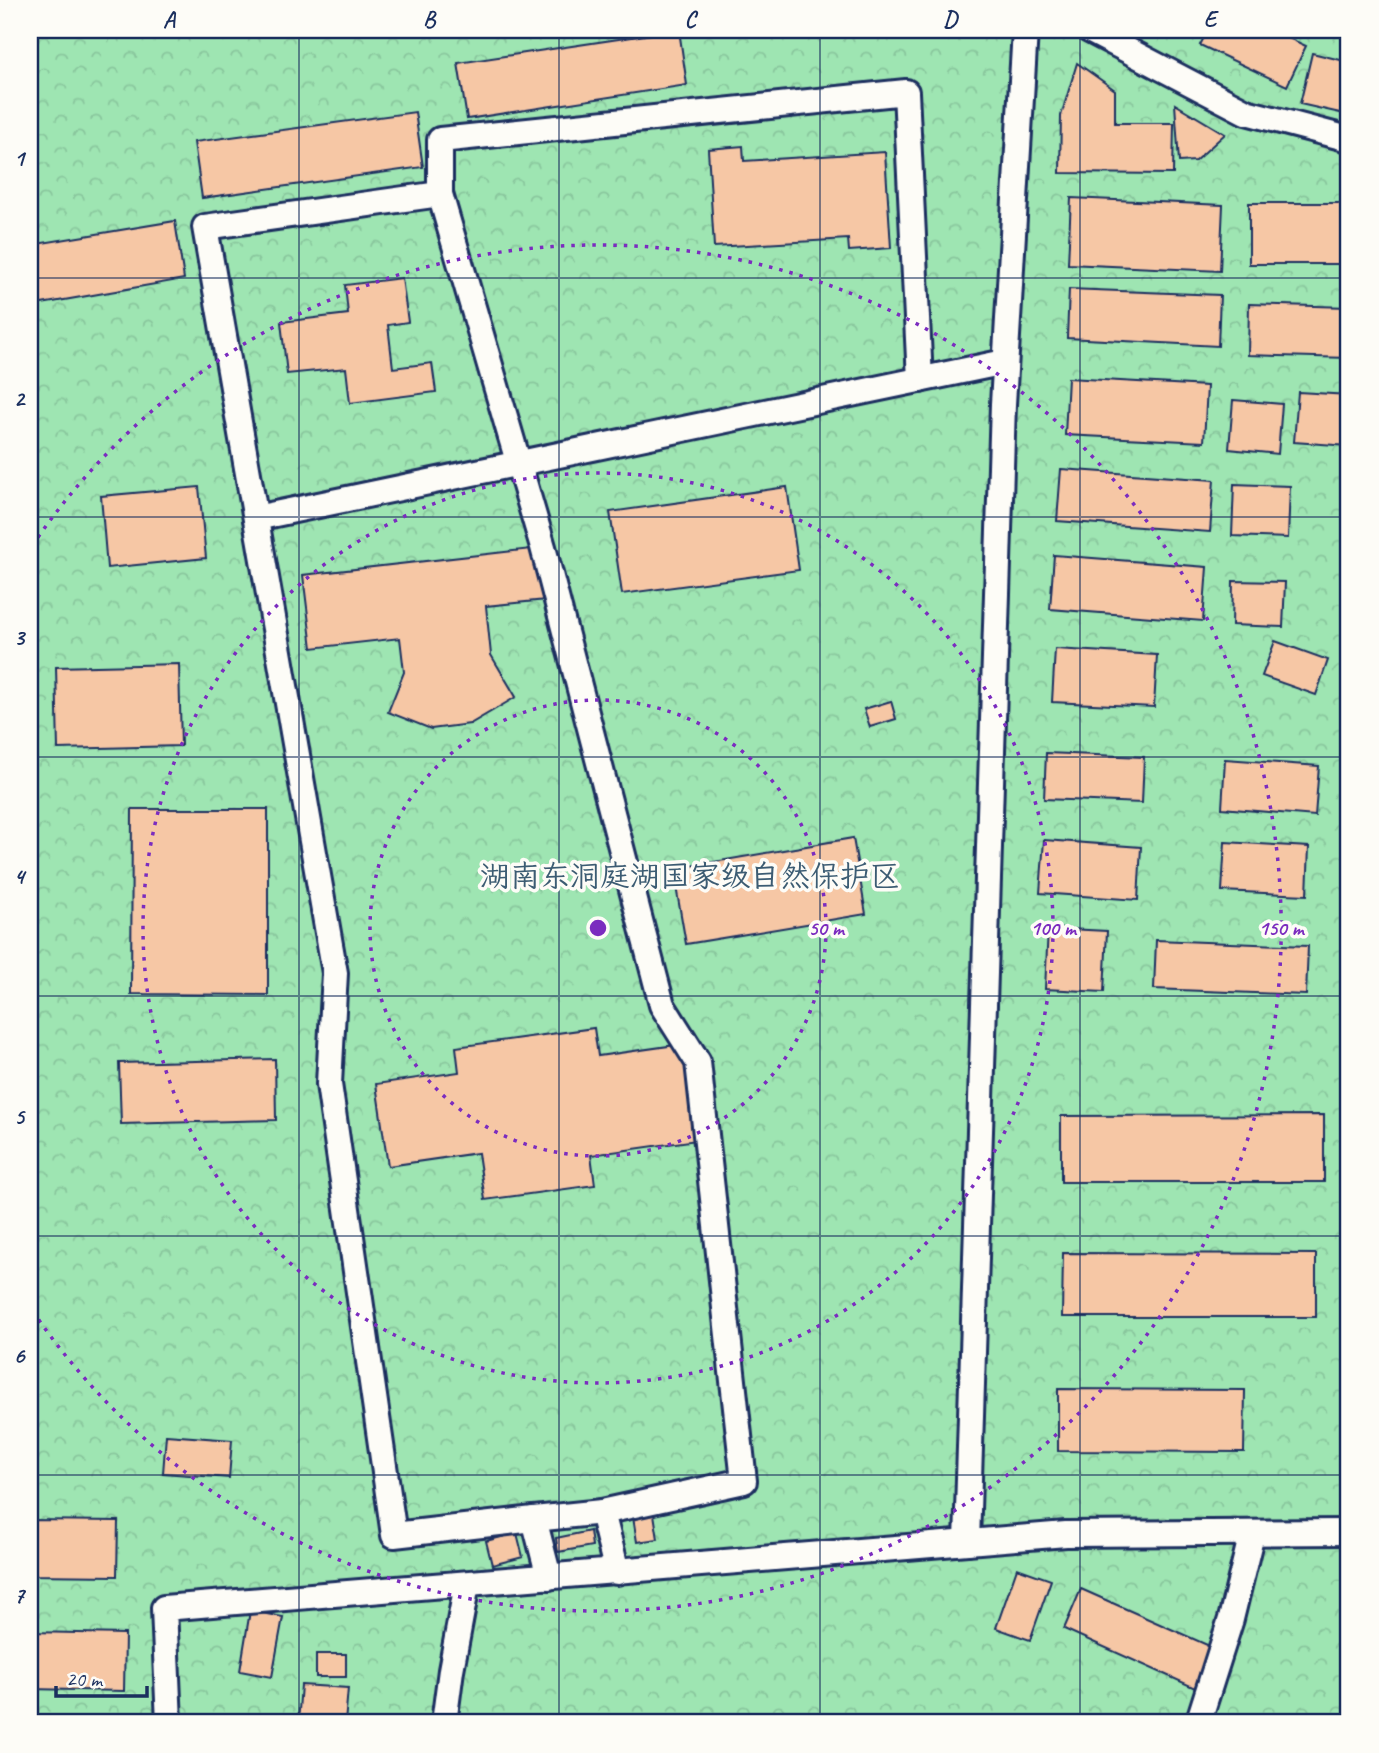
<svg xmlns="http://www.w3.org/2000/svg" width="1379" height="1753" font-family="Caveat,'LXGW WenKai TC',sans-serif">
  <defs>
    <pattern id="park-crowns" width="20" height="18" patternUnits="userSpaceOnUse" patternTransform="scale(1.75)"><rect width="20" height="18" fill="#9ee5b2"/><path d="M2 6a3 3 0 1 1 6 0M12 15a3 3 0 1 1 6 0" fill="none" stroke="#88c59c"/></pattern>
  </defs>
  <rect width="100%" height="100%" fill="#fbecde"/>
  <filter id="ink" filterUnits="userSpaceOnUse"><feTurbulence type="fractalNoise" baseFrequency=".0143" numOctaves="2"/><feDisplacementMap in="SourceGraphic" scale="14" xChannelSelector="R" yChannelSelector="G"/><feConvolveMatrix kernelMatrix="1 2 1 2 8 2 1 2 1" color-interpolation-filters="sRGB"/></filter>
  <g filter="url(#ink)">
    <rect fill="url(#park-crowns)" stroke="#5c8a88" stroke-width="2" x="30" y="30" width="1319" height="1693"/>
    <g fill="#f6c7a5" stroke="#1b2f5e" stroke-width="2">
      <path d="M679,30L687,85L467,119L458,63Z"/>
      <path d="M1208,30H1271L1306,46L1287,86L1200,45Z"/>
      <path d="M1312,53L1349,62V115L1300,104Z"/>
      <path d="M1077,63L1115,90V123H1174L1173,174L1060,173L1061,116Z"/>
      <path d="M1175,104L1225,134L1195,161L1179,162Z"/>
      <path d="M415,112L423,167L202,198L194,142Z"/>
      <path d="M743,146L744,161L885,152L891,248L849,251L848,239L714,247L708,149Z"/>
      <path d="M1071,198L1223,205L1220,271L1068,264Z"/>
      <rect x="1249" y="203" width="100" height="61"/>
      <path d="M175,221L184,279L30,306V245Z"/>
      <path d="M402,278L408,322L388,325L393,368L432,363L436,392L350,403L346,368L287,374L281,322L348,314L345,285Z"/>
      <path d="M1069,289L1220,295L1218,346L1067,338Z"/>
      <path d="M1249,304L1349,307V358L1248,355Z"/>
      <path d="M1068,378L1207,386L1204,442L1065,435Z"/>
      <path d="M1298,392L1349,395V446L1294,442Z"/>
      <path d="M1233,400L1282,404L1278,454L1229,449Z"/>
      <path d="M1061,469L1214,480L1210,532L1057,521Z"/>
      <path d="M1234,484L1290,486L1288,538L1232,536Z"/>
      <path d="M199,487L206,558L107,568L101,496Z"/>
      <path d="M787,487L799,570L622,594L610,512Z"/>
      <path d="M540,548L546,600L486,606L491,655L516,697L470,724L431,729L388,712L404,672L400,638L312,648L303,575Z"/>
      <path d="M1054,555L1207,567L1203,621L1050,609Z"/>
      <path d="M1233,581L1285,582L1283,627L1232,625Z"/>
      <path d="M1275,641L1328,660L1316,695L1262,676Z"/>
      <path d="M1055,649L1157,655L1154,707L1052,702Z"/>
      <path d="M179,664L181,746L58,749L56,667Z"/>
      <path d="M891,701L896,719L870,727L864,709Z"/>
      <path d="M1046,753L1144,757L1142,803L1044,799Z"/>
      <path d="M1225,759L1319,766L1315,816L1222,808Z"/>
      <path d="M132,809H268V995L131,994Z"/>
      <path d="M853,838L866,914L686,944L673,869Z"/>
      <path d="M1044,840L1141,847L1138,900L1040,893Z"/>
      <path d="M1225,842L1309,847L1307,895L1222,891Z"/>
      <path d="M1048,928L1107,931L1104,992L1045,989Z"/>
      <path d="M1156,940L1308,946L1306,995L1154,989Z"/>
      <path d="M594,1028L598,1056L683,1044L697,1140L591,1155L595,1185L485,1200L478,1153L388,1166L376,1084L459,1072L456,1047Z"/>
      <path d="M275,1059L276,1120L121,1124L119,1063Z"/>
      <path d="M1324,1115V1182H1061V1116Z"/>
      <path d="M1063,1253L1316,1254V1317H1062Z"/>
      <path d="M1058,1389L1245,1390L1244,1452L1058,1451Z"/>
      <path d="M166,1435L232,1440L229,1478L163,1473Z"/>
      <path d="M654,1514L658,1539L637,1542L633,1517Z"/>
      <path d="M30,1520L118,1521L117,1576L30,1575Z"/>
      <path d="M590,1531L592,1546L558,1552L556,1538Z"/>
      <path d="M517,1533L523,1557L492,1565L486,1541Z"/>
      <path d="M1017,1568L1051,1580L1030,1640L996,1628Z"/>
      <path d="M1081,1589L1214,1648L1195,1688L1064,1629Z"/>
      <path d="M250,1611L283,1617L272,1677L240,1671Z"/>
      <path d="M30,1632L125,1634L124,1691L30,1689Z"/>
      <rect x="316" y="1654" width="30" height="23"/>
      <path d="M301,1685L348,1688L345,1723H298Z"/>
    </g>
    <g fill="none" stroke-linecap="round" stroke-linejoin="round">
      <defs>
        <g id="street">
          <path d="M1089,30L1246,112L1349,139"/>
          <path d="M440,194V140L906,92L920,380"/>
          <path d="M256,518L1005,362"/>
          <path d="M534,1519L602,1512"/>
          <path d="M967,1542L1003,404L1025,30"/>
          <path d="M549,1577L534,1519L394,1535L329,1084L335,973L205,227L440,194L543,547L662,1005L698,1062L744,1481L602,1512L617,1572"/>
          <path d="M169,1723L164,1608L1066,1534L1349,1532"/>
          <path d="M444,1723L451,1670L467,1584"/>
          <path d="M1198,1723L1231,1619L1252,1533"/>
        </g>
      </defs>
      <use href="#street" stroke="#1b2f5e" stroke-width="30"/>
      <use href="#street" stroke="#fdfcf7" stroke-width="24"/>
    </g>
  </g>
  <path fill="none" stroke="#1b2f5e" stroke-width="2" stroke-opacity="0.55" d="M299,30V1723M559,30V1723M820,30V1723M1080,30V1723M30,278H1349M30,517H1349M30,757H1349M30,996H1349M30,1236H1349M30,1475H1349"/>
  <g fill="none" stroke="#7b2cbf" stroke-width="3.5" stroke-dasharray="3.5 7">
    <circle cx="598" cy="928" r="228"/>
    <circle cx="598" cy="928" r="455"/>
    <path d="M32 546A683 683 0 1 1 32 1310"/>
  </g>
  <g text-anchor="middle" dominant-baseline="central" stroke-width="7" stroke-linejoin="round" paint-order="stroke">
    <g font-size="30" fill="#3c5c73" stroke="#fdfcf7">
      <text x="690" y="876">湖南东洞庭湖国家级自然保护区</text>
    </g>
  </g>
  <circle cx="598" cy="928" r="10" fill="#7b2cbf" stroke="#fdfcf7" stroke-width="3.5"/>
  <g font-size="21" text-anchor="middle" font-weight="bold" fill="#7b2cbf" stroke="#fdfcf7" stroke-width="7" stroke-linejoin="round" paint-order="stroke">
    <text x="826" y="935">50 m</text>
    <text x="1053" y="935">100 m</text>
    <text x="1281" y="935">150 m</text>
  </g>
  <rect width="1379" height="1753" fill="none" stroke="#fdfcf7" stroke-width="77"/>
  <path d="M56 1686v10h91v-10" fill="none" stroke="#1b2f5e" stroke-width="3.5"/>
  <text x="66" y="1686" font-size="21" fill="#1b2f5e" stroke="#fdfcf7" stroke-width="5" paint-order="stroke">20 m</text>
  <rect x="38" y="38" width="1302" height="1676" fill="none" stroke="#1b2f5e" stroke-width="2.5"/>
  <g font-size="23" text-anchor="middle" font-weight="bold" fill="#1b2f5e">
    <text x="169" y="27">A</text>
    <text x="429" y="27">B</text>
    <text x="690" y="27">C</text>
    <text x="950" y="27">D</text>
    <text x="1210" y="27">E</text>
    <text x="19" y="166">1</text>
    <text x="19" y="406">2</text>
    <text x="19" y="645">3</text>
    <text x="19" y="884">4</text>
    <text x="19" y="1124">5</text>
    <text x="19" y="1363">6</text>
    <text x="19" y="1603">7</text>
  </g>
</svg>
